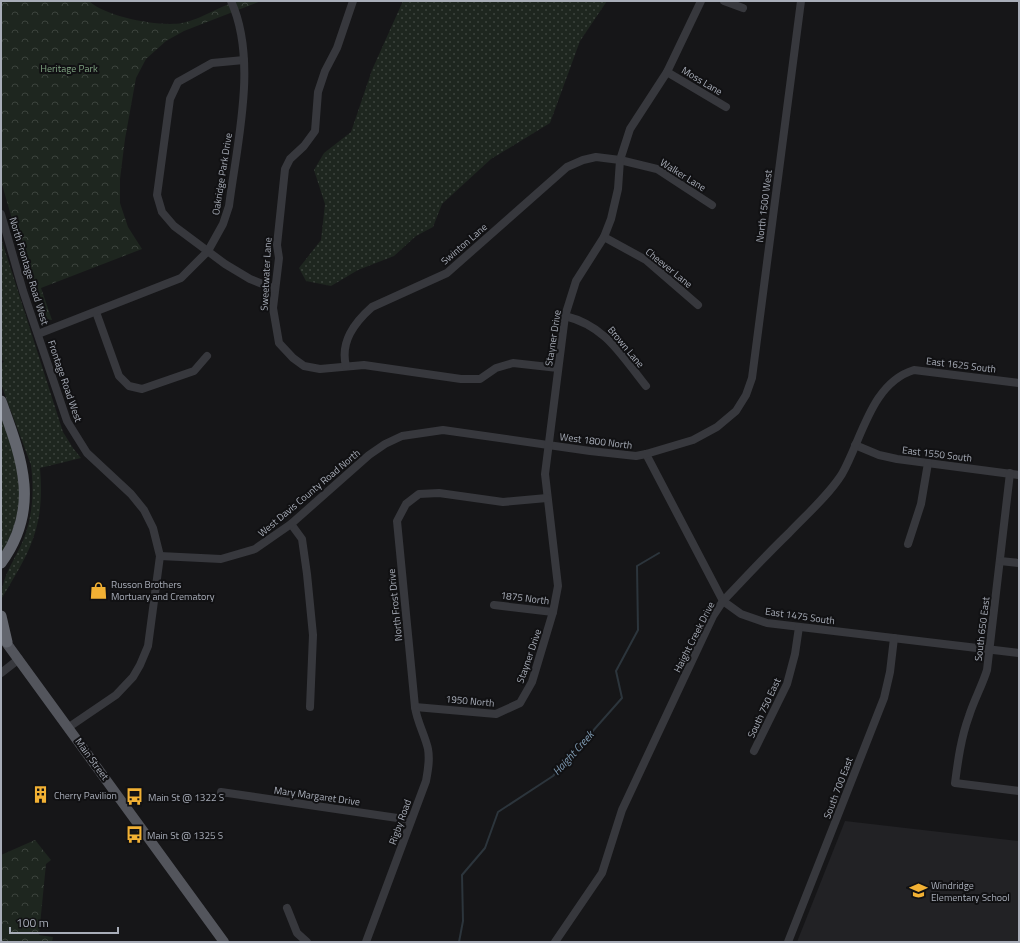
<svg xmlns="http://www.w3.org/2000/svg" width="1020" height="943" font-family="'Titillium Web',sans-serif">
  <defs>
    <pattern id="grass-dots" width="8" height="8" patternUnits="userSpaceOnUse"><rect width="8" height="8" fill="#1e261f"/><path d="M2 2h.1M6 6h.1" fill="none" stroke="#3c433d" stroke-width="1.8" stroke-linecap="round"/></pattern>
    <pattern id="forest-crowns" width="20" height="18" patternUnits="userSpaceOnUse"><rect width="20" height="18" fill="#1e261f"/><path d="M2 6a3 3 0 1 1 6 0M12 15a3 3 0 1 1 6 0" fill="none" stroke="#3c433d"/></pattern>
  </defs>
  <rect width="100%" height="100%" fill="#161618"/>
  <path fill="#222225" d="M845,821L1019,841V942H797Z"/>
  <g fill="url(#grass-dots)">
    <path d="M403,1H607L580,41L550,123L491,159L442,204L433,227L416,236L394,256L358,270L331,286L306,281L299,268L321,240L325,204L314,170L324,153L351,132L372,70Z"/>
    <path d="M1,238L63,432L73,448L81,458L40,468C45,526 31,550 2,598C0,578 17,557 24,538C33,515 34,489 31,465L1,384V365L4,361L1,360Z"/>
    <path d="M1,415C6,430 13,446 17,462C24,493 18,527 1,554Z"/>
  </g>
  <g fill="url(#forest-crowns)">
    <path d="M1,1H89C106,17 159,27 182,23C200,20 223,4 239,1C246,0 254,1 261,1L184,31L166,41L146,59L136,78L125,139L120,179V203L128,227L142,249L41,288L52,320L44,319L39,313L1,181Z"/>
    <path d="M35,840L51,860L46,864L39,935L53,937L52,942H1V855Z"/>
  </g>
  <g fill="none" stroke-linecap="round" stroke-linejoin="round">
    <path stroke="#2c353c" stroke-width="2" d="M459,942L463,921L462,875L485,848L498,812L553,776L622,698L616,671L638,630L637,566L659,553"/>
    <g stroke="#37383d" stroke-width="8">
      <path d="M353,1L337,48L325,71L318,92L315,131L304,146L290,159L285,169L277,245L279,258L273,308L279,343L293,358L304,366L320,369L364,365L461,379H480L496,368L513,363L558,368"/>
      <path d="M724,1L743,8"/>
      <path d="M244,60L212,63L178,82L170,99L157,195L162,212L174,226L225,264L250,279L275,289"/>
      <path d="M667,72L726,107"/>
      <path d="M1,214L23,291L67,421L87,453L131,494L144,510L153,528L160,556L148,646L140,665L133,677L116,695L69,727"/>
      <path d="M604,237L646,260L698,305"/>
      <path d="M96,312L119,376L129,386L142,389L194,371L207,356"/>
      <path d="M565,316C606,326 621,355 646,386"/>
      <path d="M38,334L181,278L208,251L223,224L229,206C237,143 258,60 231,1"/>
      <path d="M346,366C340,342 354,323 372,307L447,273L567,167L583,160L596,157L620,160L657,169L712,205"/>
      <path d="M855,445L879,455L897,459L1019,475"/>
      <path d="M646,454L723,601L741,614L767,623L1019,653"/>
      <path d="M1010,473L987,670C982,686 974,700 969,716C961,738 958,760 955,783L1019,791"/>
      <path d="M291,524L302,539L307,574L313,635L310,707"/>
      <path d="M908,544L921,504L928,463"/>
      <path d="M160,556L221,559L255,549L291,524L369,455L385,444L402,436L443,430L590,451L636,456L646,454L693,440L717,427L736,411L746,395L752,378L801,1"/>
      <path d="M1000,561L1019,563"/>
      <path d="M494,605L553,612"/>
      <path d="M1,673L19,659"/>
      <path d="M415,707L496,714L520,703L532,682L553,612L558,586L545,474L565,316L576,281L604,237L611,219L618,189L620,160L630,129L667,72L701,1"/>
      <path d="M754,751L787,684L795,654L799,627"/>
      <path d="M221,792L411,820"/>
      <path d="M287,908L297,933L307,942"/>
      <path d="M366,942L426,781C428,770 430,760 428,749C425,735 417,722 415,707L397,521L406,504L419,494L439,493L503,502L547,498"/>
      <path d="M555,942L602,873L622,810L713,616L723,601C745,578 766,555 789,533C807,514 828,496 842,474C862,439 871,383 914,370L1019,383"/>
      <path d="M788,942L884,698L890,672L894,638"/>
    </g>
    <path stroke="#53555c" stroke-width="10" d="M2,637L224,942"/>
    <g stroke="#63666e" stroke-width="11">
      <path d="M1,401C22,459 41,508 1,563"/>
      <path d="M1,616L7,642"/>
    </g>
  </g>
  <defs>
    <symbol id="shop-bare" viewBox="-9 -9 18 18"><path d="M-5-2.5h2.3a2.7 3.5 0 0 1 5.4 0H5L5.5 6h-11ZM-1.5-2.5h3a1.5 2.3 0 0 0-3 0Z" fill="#f2b134" stroke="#111113" stroke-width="2.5" paint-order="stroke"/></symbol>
    <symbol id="building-bare" viewBox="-9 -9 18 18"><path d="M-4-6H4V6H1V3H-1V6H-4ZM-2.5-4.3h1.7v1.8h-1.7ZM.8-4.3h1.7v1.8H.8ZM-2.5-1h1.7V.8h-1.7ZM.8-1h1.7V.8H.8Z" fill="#f2b134" stroke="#111113" stroke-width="2.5" paint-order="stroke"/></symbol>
    <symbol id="bus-bare" viewBox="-9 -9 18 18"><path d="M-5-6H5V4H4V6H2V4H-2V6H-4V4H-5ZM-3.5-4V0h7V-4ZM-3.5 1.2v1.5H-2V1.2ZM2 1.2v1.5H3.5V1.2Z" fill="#f2b134" stroke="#111113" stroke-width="2.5" paint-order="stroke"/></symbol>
    <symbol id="school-bare" viewBox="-9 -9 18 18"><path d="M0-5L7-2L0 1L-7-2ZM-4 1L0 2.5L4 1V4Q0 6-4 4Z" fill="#f2b134" stroke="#111113" stroke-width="2.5" paint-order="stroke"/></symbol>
  </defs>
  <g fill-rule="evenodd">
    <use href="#shop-bare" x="86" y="578" width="25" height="25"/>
    <use href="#building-bare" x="28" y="782" width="25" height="25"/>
    <use href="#bus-bare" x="122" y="784" width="25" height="25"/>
    <use href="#bus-bare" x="122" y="822" width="25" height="25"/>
    <use href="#school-bare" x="906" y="878" width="25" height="25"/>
  </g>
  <g text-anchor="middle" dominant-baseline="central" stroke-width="4" stroke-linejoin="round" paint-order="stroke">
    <g font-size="10" fill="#7fa381" stroke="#111113">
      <text x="69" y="68">Heritage Park</text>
    </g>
    <g font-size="10" fill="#a8adb8" stroke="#111113">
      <text transform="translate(702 81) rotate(31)">Moss Lane</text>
      <text transform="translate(222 174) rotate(-81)">Oakridge Park Drive</text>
      <text transform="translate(683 175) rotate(32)">Walker Lane</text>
      <text transform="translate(764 206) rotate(-83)">North 1500 West</text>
      <text transform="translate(464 244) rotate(-41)">Swinton Lane</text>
      <text transform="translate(669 268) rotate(39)">Cheever Lane</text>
      <text transform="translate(29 271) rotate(73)">North Frontage Road West</text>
      <text transform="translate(266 274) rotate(-87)">Sweetwater Lane</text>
      <text transform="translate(553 338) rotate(-81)">Stayner Drive</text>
      <text transform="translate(626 347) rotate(50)">Brown Lane</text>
      <text transform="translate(961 365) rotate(7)">East 1625 South</text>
      <text transform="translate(65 381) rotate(71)">Frontage Road West</text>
      <text transform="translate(596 441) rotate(7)">West 1800 North</text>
      <text transform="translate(937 454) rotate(7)">East 1550 South</text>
      <text transform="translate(309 493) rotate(-40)">West Davis County Road North</text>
      <text transform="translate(525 598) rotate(7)">1875 North</text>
      <text transform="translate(395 605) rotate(-96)">North Frost Drive</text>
      <text transform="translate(800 616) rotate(8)">East 1475 South</text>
      <text transform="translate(982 629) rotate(-83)">South 650 East</text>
      <text transform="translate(694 637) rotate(-63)">Haight Creek Drive</text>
      <text transform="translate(529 656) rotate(-71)">Stayner Drive</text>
      <text transform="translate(470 701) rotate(5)">1950 North</text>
      <text transform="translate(764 708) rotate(-65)">South 750 East</text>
      <text transform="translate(92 759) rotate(54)">Main Street</text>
      <text transform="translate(838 788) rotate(-69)">South 700 East</text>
      <text transform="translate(317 796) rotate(8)">Mary Margaret Drive</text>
      <text transform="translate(400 822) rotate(-70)">Rigby Road</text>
    </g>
    <g font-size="10" fill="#a8adb8" stroke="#111113" text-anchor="start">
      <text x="111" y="584">Russon Brothers<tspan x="111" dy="12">Mortuary and Crematory</tspan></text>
      <text x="54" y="795">Cherry Pavilion</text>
      <text x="148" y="797">Main St @ 1322 S</text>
      <text x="147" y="835">Main St @ 1325 S</text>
      <text x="931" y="885">Windridge<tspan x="931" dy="12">Elementary School</tspan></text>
    </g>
    <g font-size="11" font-style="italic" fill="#7f9bb3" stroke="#111113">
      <text transform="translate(573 753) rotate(-48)">Haight Creek</text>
    </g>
  </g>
  <rect width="1020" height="943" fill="none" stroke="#a8adb8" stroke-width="4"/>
  <path d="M10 927v6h108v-6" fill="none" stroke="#a8adb8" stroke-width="2"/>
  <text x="16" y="927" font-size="12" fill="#a8adb8" stroke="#111113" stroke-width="3" paint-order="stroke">100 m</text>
</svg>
